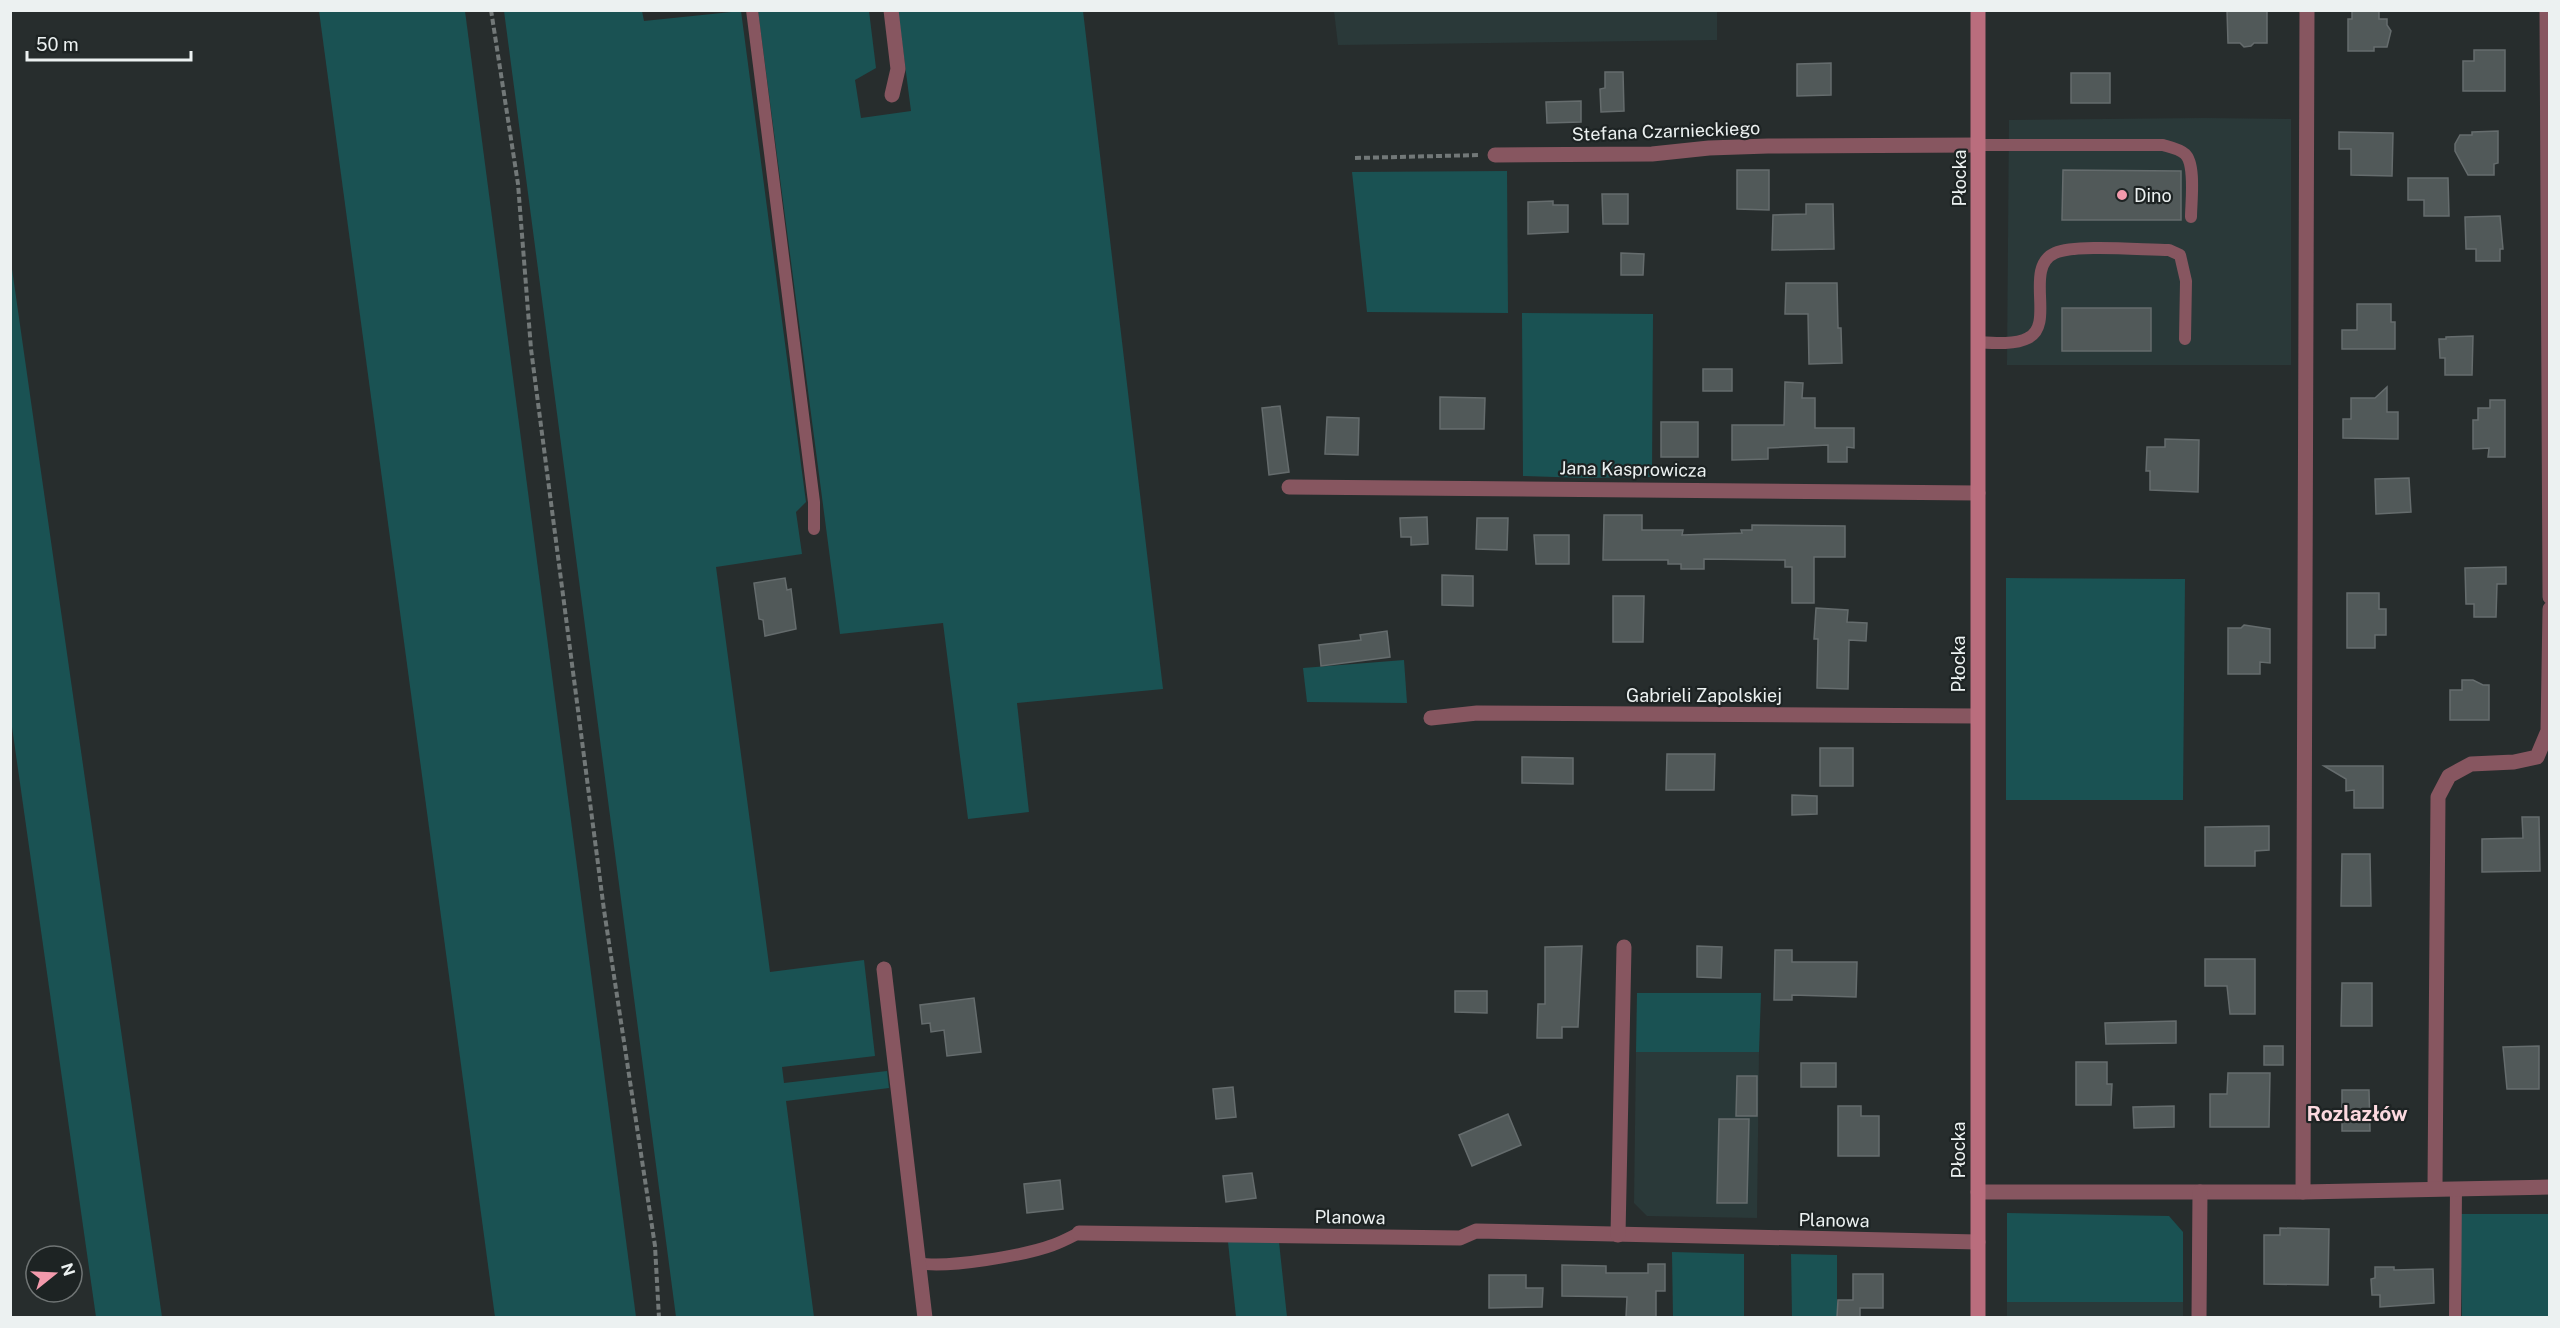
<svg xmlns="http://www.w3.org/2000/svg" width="2560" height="1328" font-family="'Public Sans',sans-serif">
  <rect width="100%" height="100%" fill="#272d2d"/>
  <g fill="#2a3939">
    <path d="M1334,11H1717V40L1338,45Z"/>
    <path d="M2204,118L2291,119V365H2007L2009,120Z"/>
    <path d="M1636,1052H1759L1757,1218L1647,1216L1634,1203Z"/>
    <path d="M2007,1302H2183V1317L2007,1318Z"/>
  </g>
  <g fill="#1a5253">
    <path d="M319,11H465L636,1317H495Z"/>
    <path d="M504,11H642L644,21L741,11L806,502L796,512L802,554L716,567L770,972L864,960L875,1056L782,1067L784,1083L887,1071L889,1088L786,1101L814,1317H676Z"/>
    <path d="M758,11H869L876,68L855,80L861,118L911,111L898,11H1083L1163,689L1017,703L1029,812L968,819L943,623L840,634Z"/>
    <path d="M1507,171L1508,313L1367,312L1352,172Z"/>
    <path d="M10,255L162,1317H96L11,720Z"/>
    <path d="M1522,313L1653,314L1652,477L1586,478L1523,476Z"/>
    <path d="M2006,578L2185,579L2183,800H2006Z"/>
    <path d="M1404,660L1407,703L1307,702L1303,668Z"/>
    <path d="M1637,993H1761L1759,1052H1636Z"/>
    <path d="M2007,1213L2169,1216L2183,1232V1302H2007Z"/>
    <path d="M2460,1214H2549V1317H2462Z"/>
    <path d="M1228,1242H1279L1287,1317H1236Z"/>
    <path d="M1672,1252L1744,1254V1317H1673Z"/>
    <path d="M1791,1254L1837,1255V1317H1792Z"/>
  </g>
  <g fill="#515959" stroke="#656c6d" stroke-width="1.5">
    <path d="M2227,10H2267V43H2254L2251,46L2244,47L2240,43H2228Z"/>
    <path d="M2352,10H2379V19H2387V25L2391,31L2387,47H2374V51H2348V19H2352Z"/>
    <path d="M2474,50H2505V91H2463V61H2474Z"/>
    <path d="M1831,63V95L1797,96V64Z"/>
    <path d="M1605,72H1623L1624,111L1601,112L1600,89L1605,88Z"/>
    <rect x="2071" y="73" width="39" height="30"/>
    <path d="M1581,101V122L1547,123L1546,102Z"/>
    <path d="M2498,131V163L2494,164V175H2468L2455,151V144L2460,135H2472V132Z"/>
    <path d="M2339,132L2393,133L2392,176L2351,175V149H2339Z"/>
    <path d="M1737,170H1769V210L1737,209Z"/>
    <path d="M2063,170L2181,171V220H2062Z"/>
    <path d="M2408,178H2448L2449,216H2424V200H2408Z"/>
    <path d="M1602,194H1628V224H1603Z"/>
    <path d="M1553,201V205H1568V232L1528,234V202Z"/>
    <path d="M1806,204H1833L1834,249L1772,250L1773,215L1806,214Z"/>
    <path d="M2500,216L2503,249H2500V261H2476V249H2466L2465,217Z"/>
    <path d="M1621,253L1644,254L1643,275H1621Z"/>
    <path d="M1786,283H1837L1838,328H1841L1842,363L1809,364L1808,314H1785Z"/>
    <path d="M2357,304H2391V322H2395V349H2342V330H2357Z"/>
    <rect x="2062" y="308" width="89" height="43"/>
    <path d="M2473,336L2472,375H2445V358H2440L2439,339H2446V337Z"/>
    <rect x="1703" y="369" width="29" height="22"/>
    <path d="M1785,382L1803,383L1802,398H1815V428H1854V448L1847,447V462H1828V445L1768,448V459L1732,460V425H1784Z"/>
    <path d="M2387,387V412H2398V439L2343,438V419H2351V398H2375Z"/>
    <path d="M1440,397L1485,398L1484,429H1440Z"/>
    <path d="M2490,400H2505V457H2488L2489,448L2473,449V420H2478V408H2490Z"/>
    <path d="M1280,406L1289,472L1269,475L1262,408Z"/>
    <path d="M1327,417L1359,418L1358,455L1325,454Z"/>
    <rect x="1661" y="422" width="37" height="35"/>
    <path d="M2165,439L2199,440L2198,492L2150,490V471H2146L2147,447H2165Z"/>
    <path d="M2409,478L2411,512L2376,514L2375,479Z"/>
    <path d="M1604,515H1642V530H1683L1682,535L1742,533L1741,530H1752V525L1845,526V557H1814V603H1792V567H1785V560L1704,559V569H1681V564H1668V560H1603Z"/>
    <path d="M1427,517L1428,544L1411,545V537H1401L1400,518Z"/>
    <path d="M1477,518H1508L1507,550L1476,549Z"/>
    <path d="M1534,535H1569V564H1536Z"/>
    <path d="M2506,567V584H2497L2496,617H2474V604H2466L2465,568Z"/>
    <path d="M1442,575L1473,576V606L1442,605Z"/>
    <path d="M785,578L787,590L791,589L796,629L765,636L763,620L759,619L754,583Z"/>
    <path d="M2347,593H2379V609H2386V635H2375V648H2347Z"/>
    <path d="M1613,596H1644L1643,642H1613Z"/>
    <path d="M1816,608L1848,610L1847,622L1867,623L1866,641L1849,640L1848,689L1817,688L1818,639H1814Z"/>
    <path d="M2244,625L2270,629V663L2260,662V674H2228V628H2241Z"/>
    <path d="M1387,631L1390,657L1321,666L1319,645L1361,640L1360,635Z"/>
    <path d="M2462,680H2473L2483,685H2489V720H2450V690H2462Z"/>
    <rect x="1820" y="748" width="33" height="38"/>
    <path d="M1667,754H1715L1714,790H1666Z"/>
    <path d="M1522,757L1573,758V784L1522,783Z"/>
    <path d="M2324,766H2383V808H2354V790L2346,791V779Z"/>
    <path d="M1792,795L1817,796V814L1792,815Z"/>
    <path d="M2522,817H2539L2540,871L2482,872V839L2523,838Z"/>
    <path d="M2269,826V850L2255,851V866H2205V827Z"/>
    <path d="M2342,854H2370L2371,906H2341Z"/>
    <path d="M1582,946L1578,1027H1562V1038H1537L1538,1004H1545V947Z"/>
    <path d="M1697,946L1722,947L1721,978L1697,977Z"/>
    <path d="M1775,950H1792V962H1857L1856,997L1792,995V1000H1774Z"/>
    <path d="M2205,959H2255V1014H2230L2227,986H2205Z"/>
    <path d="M2342,983H2372V1026H2341Z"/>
    <path d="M1455,991H1487V1013L1455,1012Z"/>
    <path d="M974,998L981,1052L947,1056L944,1030L931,1032L930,1023L922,1024L920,1005Z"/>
    <path d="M2176,1021V1043L2106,1044L2105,1023Z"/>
    <rect x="2264" y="1046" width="19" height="19"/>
    <path d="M2539,1046V1089H2507L2503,1047Z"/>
    <path d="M2076,1062H2107V1084H2112L2111,1105H2076Z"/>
    <rect x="1801" y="1063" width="35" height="24"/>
    <path d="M2228,1073H2270L2269,1127H2210V1094H2227Z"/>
    <path d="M1737,1076H1757V1116H1736Z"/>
    <path d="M1233,1087L1236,1117L1216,1119L1213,1089Z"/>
    <path d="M2342,1090H2369L2370,1131H2342Z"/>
    <path d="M1838,1106H1861V1116H1879V1156H1838Z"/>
    <path d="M2174,1106V1127L2134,1128L2133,1107Z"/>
    <path d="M1508,1114L1521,1145L1472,1166L1459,1135Z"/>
    <path d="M1719,1119H1749L1747,1203H1717Z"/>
    <path d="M1252,1173L1256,1198L1226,1202L1223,1176Z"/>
    <path d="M1060,1180L1063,1209L1027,1213L1024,1184Z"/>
    <path d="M2280,1228L2329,1229L2328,1285L2264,1284V1235H2280Z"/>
    <path d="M1648,1264H1665V1291H1656V1317H1626L1627,1297L1562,1296V1265L1606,1266V1273H1648Z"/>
    <path d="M2375,1267H2394V1270L2433,1269L2434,1303L2380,1307V1295H2372L2371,1279L2375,1278Z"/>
    <path d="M1853,1274H1883V1308H1860V1317H1837L1838,1300H1853Z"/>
    <path d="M1489,1275H1526V1288H1543L1542,1307L1489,1308Z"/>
  </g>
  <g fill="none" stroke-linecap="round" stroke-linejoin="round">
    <g stroke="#727878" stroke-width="4" stroke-dasharray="6 3" stroke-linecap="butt">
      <path d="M491,10L518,184L531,349L604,910L655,1246L659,1318"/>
      <path d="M1355,158L1480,155"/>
    </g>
    <g stroke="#875660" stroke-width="12">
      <path d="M752,10L814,502V529"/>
      <path d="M1978,145H2163C2170,147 2180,149 2185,154C2196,164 2191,203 2191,217"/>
      <path d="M1978,342C1993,343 2015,345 2028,338C2056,325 2023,267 2055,253C2076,244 2143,250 2169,250L2180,255L2186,281L2185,339"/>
      <path d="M918,1263C946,1269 1026,1255 1053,1245C1062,1242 1071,1237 1079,1233"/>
      <path d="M2455,1318L2456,1188"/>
    </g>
    <g stroke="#875660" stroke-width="15">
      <path d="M891,10L898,69L892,95"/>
      <path d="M2547,10L2550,597"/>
      <path d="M1495,155L1652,154L1709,148L1768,146L1978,145"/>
      <path d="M1289,487L1978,493"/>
      <path d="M1431,718L1477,713L1977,716"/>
      <path d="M884,969L925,1318"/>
      <path d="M2435,1188L2438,797L2449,776L2471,764L2514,762L2537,757L2548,731L2550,609"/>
      <path d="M1978,1192H2303L2550,1187"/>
      <path d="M2303,1192L2307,10"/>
      <path d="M1079,1233L1460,1238L1476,1231L1978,1242"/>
      <path d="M1618,1235L1624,947"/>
      <path d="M2199,1318L2200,1192"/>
    </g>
    <path stroke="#ba6d7d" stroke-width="15" d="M1978,1318V10"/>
  </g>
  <circle fill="#f39aac" stroke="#1d2323" stroke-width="2" cx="2122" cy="195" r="6"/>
  <g text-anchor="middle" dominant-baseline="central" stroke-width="4.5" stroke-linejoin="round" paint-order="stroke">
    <g font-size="18" fill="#ecf1f1" stroke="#1d2323">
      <text transform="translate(1666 131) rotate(-2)">Stefana Czarnieckiego</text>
      <text transform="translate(1959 178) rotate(-90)">Płocka</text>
      <text transform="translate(1633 469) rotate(1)">Jana Kasprowicza</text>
      <text transform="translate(1958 664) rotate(-90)">Płocka</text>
      <text x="1704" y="695">Gabrieli Zapolskiej</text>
      <text transform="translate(1958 1150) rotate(-90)">Płocka</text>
      <text transform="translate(1350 1217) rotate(1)">Planowa</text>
      <text transform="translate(1834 1220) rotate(1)">Planowa</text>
    </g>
    <g font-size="18" fill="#ecf1f1" stroke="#1d2323" text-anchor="start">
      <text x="2134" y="195">Dino</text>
    </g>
    <g font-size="21" font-weight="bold" fill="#fcd9df" stroke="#1d2323">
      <text x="2357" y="1113">Rozlazłów</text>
    </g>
  </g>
  <rect width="2560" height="1328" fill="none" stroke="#ecf1f1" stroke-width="24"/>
  <g transform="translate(54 1274) rotate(72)"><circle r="28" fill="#1d2323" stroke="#707575" stroke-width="1.5"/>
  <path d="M0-4.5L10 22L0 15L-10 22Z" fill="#f39aac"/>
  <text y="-9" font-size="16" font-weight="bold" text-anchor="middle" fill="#ecf1f1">N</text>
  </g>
  <path d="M27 51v9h164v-9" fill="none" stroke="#ecf1f1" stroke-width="3"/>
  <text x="36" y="51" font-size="18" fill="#ecf1f1" stroke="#1d2323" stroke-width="4.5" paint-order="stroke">50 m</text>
</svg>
